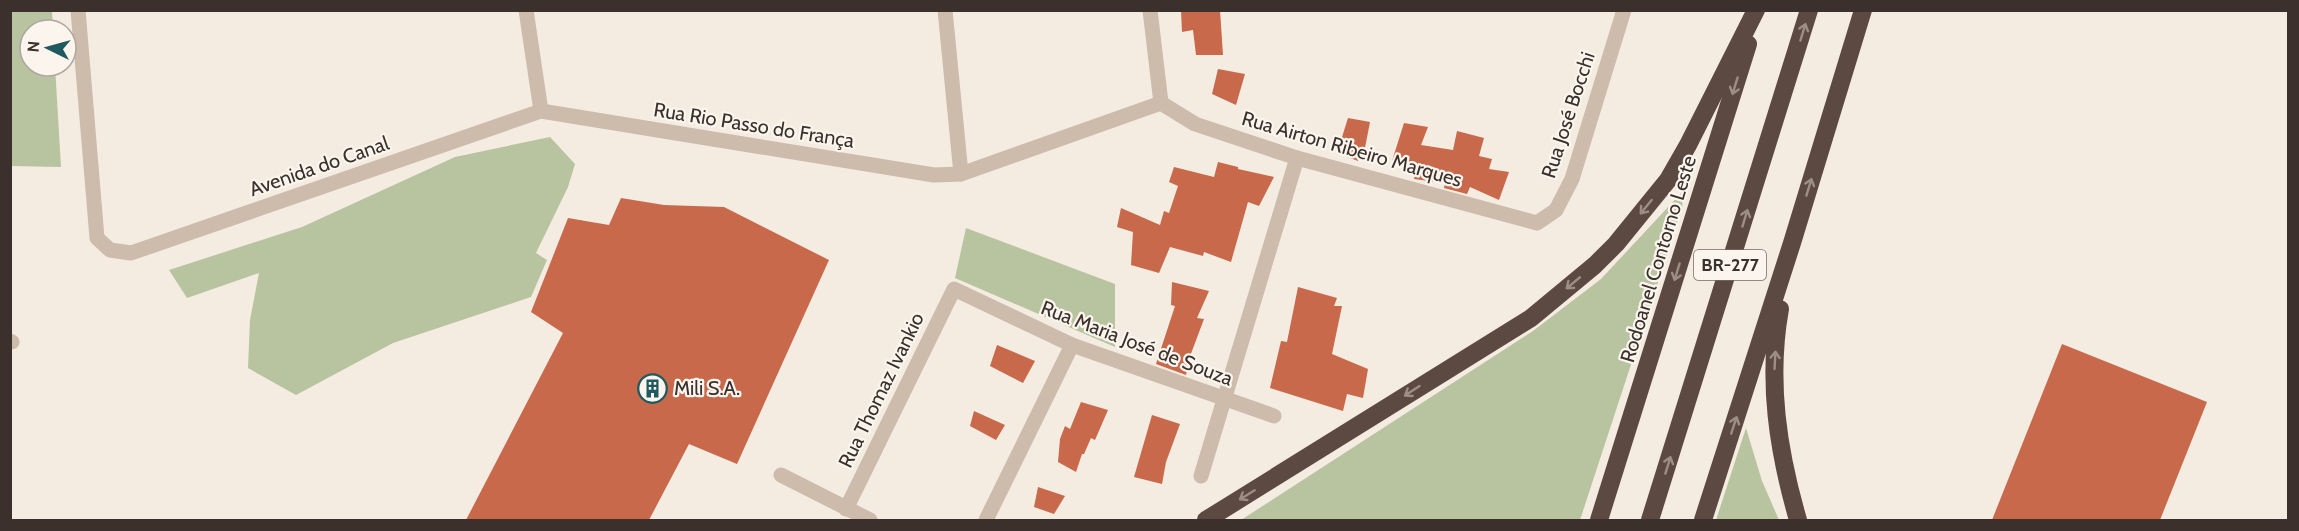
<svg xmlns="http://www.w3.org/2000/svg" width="2299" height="531" font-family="Cabin,sans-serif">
  <rect width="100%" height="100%" fill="#f4ebe1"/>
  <g fill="#b8c4a0">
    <path d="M11,10L52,11L53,30H30V66H55L61,167L11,166Z"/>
    <path d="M550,137L575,164L568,187L536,253L547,260L531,297L393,343L296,395L248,368L250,320L259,273L187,298L169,270L302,227L455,157Z"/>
    <path d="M1683,191L1682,209L1580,520H1241L1533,331L1601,279Z"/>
    <path d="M966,228L1115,284V347L955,278Z"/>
    <path d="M1746,428L1762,481L1779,520H1716Z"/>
  </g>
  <g fill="#c8694b">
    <path d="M1181,10H1220L1223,55H1196L1193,30L1182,32Z"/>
    <path d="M1218,69L1245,74L1236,105L1212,94Z"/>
    <path d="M1348,118L1370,122L1364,153L1359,152L1358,161L1337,153Z"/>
    <path d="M1404,123L1428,127L1421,145L1453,150L1457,131L1484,138L1479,156L1492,159L1489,169L1509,172L1499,200L1470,187L1467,194L1444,188L1445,183L1414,179L1417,169L1392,161Z"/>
    <path d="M1218,162L1238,167V169L1274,177L1259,206L1248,202L1231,262L1204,252L1203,256L1170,247L1159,273L1131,265L1133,232L1117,227L1121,208L1160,225L1164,211L1169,213L1178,186L1169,182L1174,167L1214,177Z"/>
    <path d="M621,198L664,205L724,207L829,260L737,464L689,444L649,520H466L563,333L531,312L568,218L609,225Z"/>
    <path d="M1172,282L1209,291L1197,318L1204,319L1189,359L1186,375L1156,364L1175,306L1171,305Z"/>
    <path d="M1298,287L1337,298L1334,306H1342L1332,354L1368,369L1363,398L1347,394L1343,411L1270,388L1281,341L1287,342Z"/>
    <path d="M2062,344L2207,402L2160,520H1992Z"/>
    <path d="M997,345L1035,361L1023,383L990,366Z"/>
    <path d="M1081,402L1108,410L1095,440L1091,438L1084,454H1082L1076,472L1058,462L1060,439L1065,426L1070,429Z"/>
    <path d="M974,411L1005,425L996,440L970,426Z"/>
    <path d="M1152,415L1180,424L1166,462L1162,484L1134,477Z"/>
    <path d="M1038,487L1065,496L1054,514L1034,507Z"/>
  </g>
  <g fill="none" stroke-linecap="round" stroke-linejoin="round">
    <g stroke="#cdbbac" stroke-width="15">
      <path d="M78,10L97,238L110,250L131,253L541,111L934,175L961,174L1161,103"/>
      <path d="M526,10L541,111"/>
      <path d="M945,10L961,174"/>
      <path d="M1150,10L1161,103"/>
      <path d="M1161,103L1195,124L1297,158L1537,223L1556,210L1572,179L1624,10"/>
      <path d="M10,341L12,342"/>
      <path d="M781,475L870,520"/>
      <path d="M1201,476L1297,158"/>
      <path d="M846,509L954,289L1072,345L1274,416"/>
      <path d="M986,520L1072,345"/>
    </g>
    <g stroke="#5c4a42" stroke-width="18">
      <path d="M1780,309C1767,381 1778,451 1798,520"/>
      <path d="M1206,520L1531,318L1595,265L1616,244L1668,180L1688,145L1756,10"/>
      <path d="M1599,520L1748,44"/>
      <path d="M1650,520L1809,10"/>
      <path d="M1703,520L1792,243L1863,10"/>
    </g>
  </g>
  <defs><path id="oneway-shaft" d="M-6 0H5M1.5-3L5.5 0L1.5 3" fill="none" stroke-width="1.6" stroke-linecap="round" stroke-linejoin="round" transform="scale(1.5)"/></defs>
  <g stroke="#9c8e87">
    <use href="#oneway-shaft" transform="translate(1803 32) rotate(-73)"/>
    <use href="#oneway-shaft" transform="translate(1735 86) rotate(107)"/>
    <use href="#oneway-shaft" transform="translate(1809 187) rotate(-73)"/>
    <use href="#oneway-shaft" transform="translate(1646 207) rotate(129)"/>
    <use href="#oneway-shaft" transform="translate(1745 218) rotate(-73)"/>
    <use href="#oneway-shaft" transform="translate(1677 272) rotate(107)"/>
    <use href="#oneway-shaft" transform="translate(1573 283) rotate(140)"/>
    <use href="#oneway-shaft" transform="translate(1775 360) rotate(-87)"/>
    <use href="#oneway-shaft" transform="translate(1412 391) rotate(147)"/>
    <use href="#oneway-shaft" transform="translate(1734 425) rotate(-72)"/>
    <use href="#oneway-shaft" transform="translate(1668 465) rotate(-73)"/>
    <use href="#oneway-shaft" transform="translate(1247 495) rotate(148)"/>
  </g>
  <defs>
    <symbol id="building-ring" viewBox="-11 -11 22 22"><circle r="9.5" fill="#fbf5ee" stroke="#1f5a5e" stroke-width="1.5"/><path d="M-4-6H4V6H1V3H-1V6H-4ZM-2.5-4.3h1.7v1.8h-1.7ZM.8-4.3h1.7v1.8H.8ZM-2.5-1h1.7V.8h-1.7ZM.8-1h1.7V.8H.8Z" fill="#1f5a5e"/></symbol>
  </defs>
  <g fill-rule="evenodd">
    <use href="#building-ring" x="636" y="372" width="33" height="33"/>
  </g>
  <g text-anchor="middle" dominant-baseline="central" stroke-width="4.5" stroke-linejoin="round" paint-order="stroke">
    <rect fill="#fbf5ee" stroke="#756b66" stroke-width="1.5" x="1694" y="250" width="72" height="30" rx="4.5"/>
    <g font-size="18" font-weight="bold" fill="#3b302b">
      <text x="1730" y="265">BR-277</text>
    </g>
    <g font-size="20" fill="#3b302b" stroke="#fbf5ee">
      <text transform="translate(1568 115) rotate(-72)">Rua José Bocchi</text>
      <text transform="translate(754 125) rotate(9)">Rua Rio Passo do França</text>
      <text transform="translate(1352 149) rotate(16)">Rua Airton Ribeiro Marques</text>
      <text transform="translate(319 166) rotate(-19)">Avenida do Canal</text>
      <text transform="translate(1658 259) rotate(-73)">Rodoanel Contorno Leste</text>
      <text transform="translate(1137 343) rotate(21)">Rua Maria José de Souza</text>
      <text transform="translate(881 390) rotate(-64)">Rua Thomaz Ivankio</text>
    </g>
    <g font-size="20" fill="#3b302b" stroke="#fbf5ee" text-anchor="start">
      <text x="674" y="388">Mili S.A.</text>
    </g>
  </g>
  <rect width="2299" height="531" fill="none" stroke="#3b302b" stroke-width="24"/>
  <g transform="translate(48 48) rotate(275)"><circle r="28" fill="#fbf5ee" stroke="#aea6a0" stroke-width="1.5"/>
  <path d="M0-4.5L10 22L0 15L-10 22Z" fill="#1f5a5e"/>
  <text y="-9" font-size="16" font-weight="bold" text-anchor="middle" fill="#3b302b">N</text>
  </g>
</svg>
